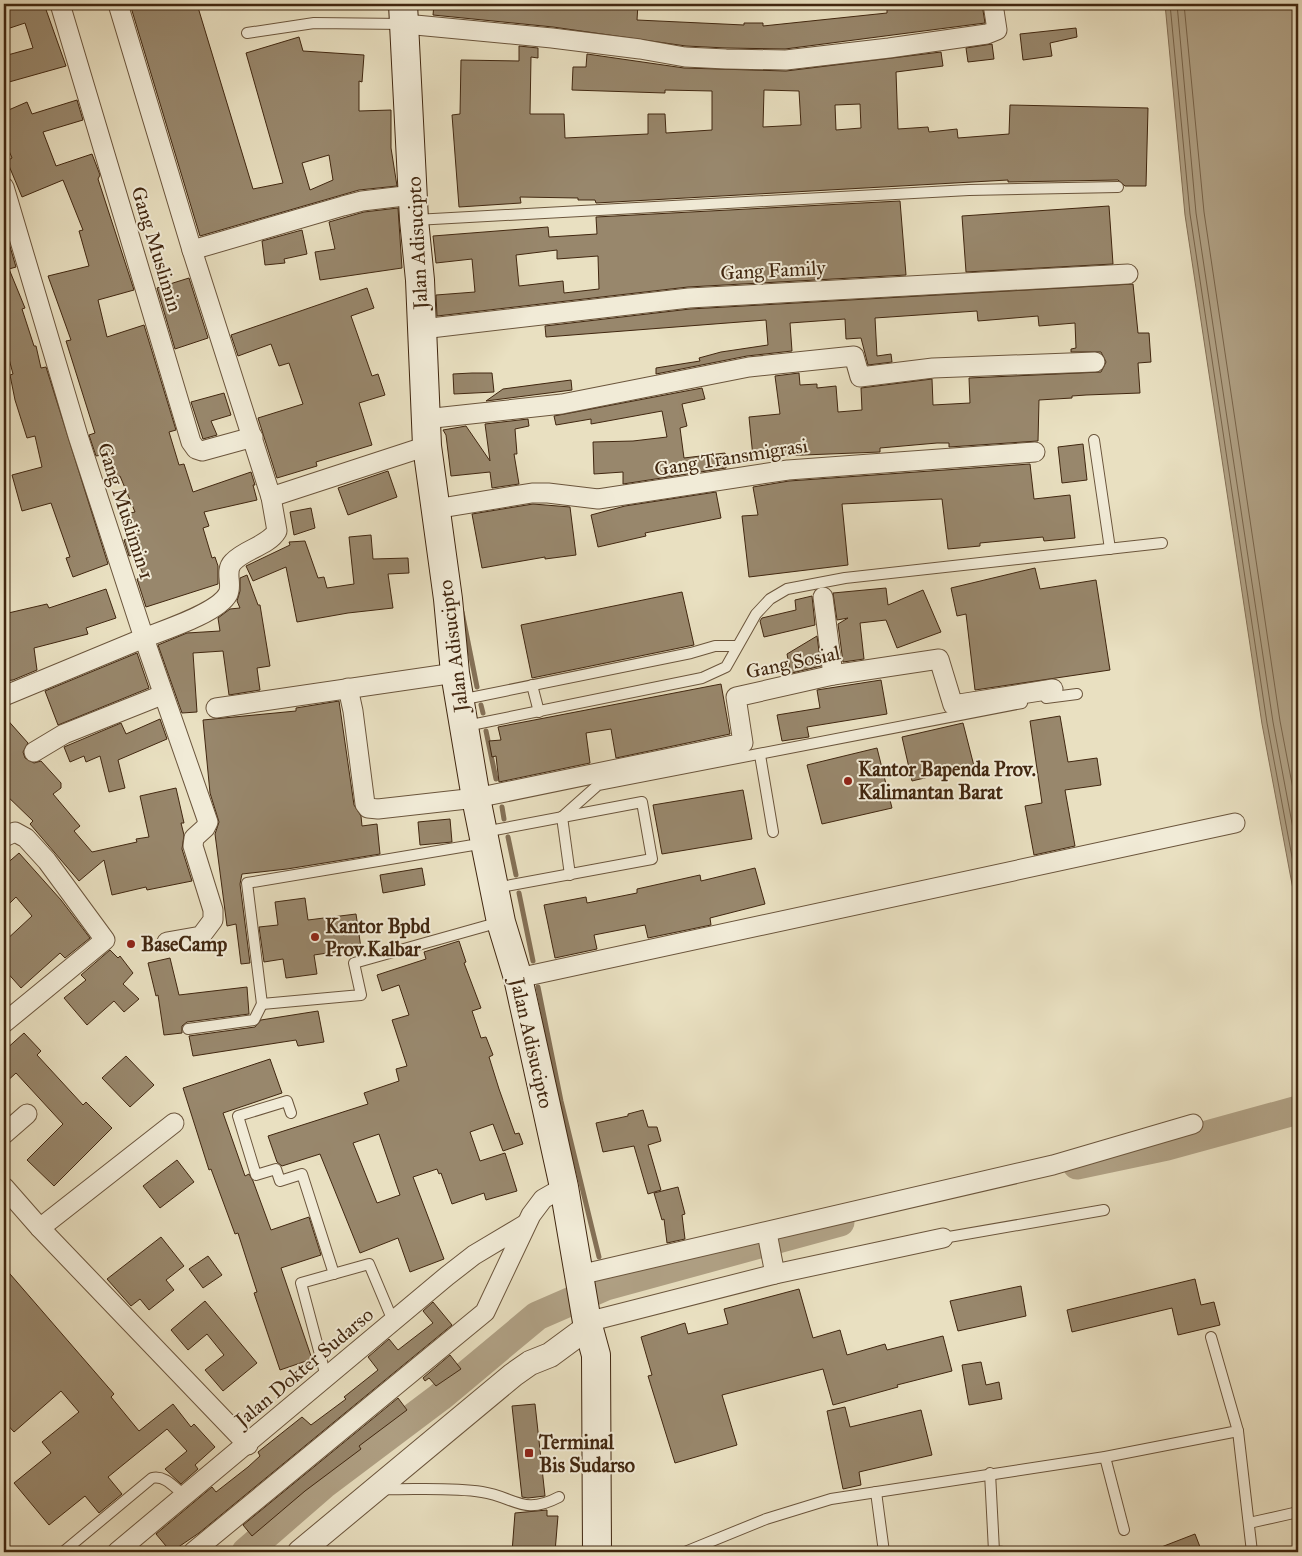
<svg xmlns="http://www.w3.org/2000/svg" width="1302" height="1556" font-family="'IM FELL Great Primer',serif">
  <rect width="100%" height="100%" fill="#e9e0c1"/>
  <filter id="stains"><feTurbulence type="fractalNoise" baseFrequency=".004" numOctaves="4"/><feColorMatrix values="0 0 0 0 .2 0 0 0 0 .09 0 0 0 0 .02 0 0 0 .5 -.17"/></filter>
  <radialGradient id="worn" r=".72"><stop offset=".6" stop-color="#630" stop-opacity="0"/><stop offset="1" stop-color="#630" stop-opacity=".3"/></radialGradient>
  <path fill="#b0a185" stroke="#847056" d="M1165,4H1298V916L1262,724L1185,215Z"/>
  <g fill="none" stroke-linecap="round" stroke-linejoin="round">
    <g stroke="#78644a" stroke-width="1">
      <path d="M1170,4L1190,214L1267,723L1298,889"/>
      <path d="M1177,4L1196,213L1273,722L1298,855"/>
      <path d="M1184,4L1204,212L1280,721L1298,815"/>
    </g>
    <g stroke="#847056" stroke-width="5">
      <path d="M462,612L477,687"/>
      <path d="M481,705L483,713"/>
      <path d="M486,731L496,779"/>
      <path d="M502,807L504,819"/>
      <path d="M508,837L516,875"/>
      <path d="M519,893L533,961"/>
      <path d="M538,987L561,1101L599,1257"/>
      <path d="M606,1283V1286"/>
    </g>
    <g stroke="#b0a185" stroke-width="29">
      <path d="M1077,1165L1167,1146L1298,1110"/>
      <path d="M246,1552L323,1485L440,1397L537,1316L606,1286L840,1222"/>
    </g>
  </g>
  <g fill="#98876c" stroke="#412710" fill-rule="evenodd">
    <path d="M16,4H44L66,66L9,82L7,73L4,74V56L33,48L25,23L4,30V8Z"/>
    <path d="M130,4H197L253,189L283,183L246,53L299,37L303,51L364,55L362,82L359,81V111L391,110V148L397,186L359,190L200,236ZM329,155L333,180L310,190L302,163Z"/>
    <path d="M434,4H638L637,20L744,25V23H763V26L887,13V9L942,8L941,6L982,4L985,23L785,49L726,48L686,46L553,27L433,15Z"/>
    <path d="M1076,28L1077,37L1050,43L1052,56L1023,60L1020,34Z"/>
    <path d="M992,44L994,59L968,62L966,48Z"/>
    <path d="M519,46L538,48V58L531,57L530,114H564L565,138L648,134V114H665L666,133L712,130V91L665,90V93L572,90L573,67H586L587,54L684,68L786,71L941,52L943,66L896,72L898,129L928,127L929,132L957,129L958,138L1009,134L1010,105L1148,108L1146,186H1125L1118,180L1008,182V180L596,203L595,200H578V198L520,197L521,203L459,207L452,115L460,114L461,60L519,61ZM764,90L799,91L801,125L763,127ZM860,104L861,128L836,130L835,105Z"/>
    <path d="M77,100L83,120L43,132L56,166L92,154L100,175L98,179L134,290L98,300L107,337L144,325L176,430L169,432L179,465L184,464L193,492L251,472L255,485H253L257,500L204,512L209,526L203,528L212,558L215,557L218,566V584L146,607L137,579L144,577L135,554L129,556L124,540L127,539L122,515L135,512L120,476L110,479L102,455L96,456L89,435L95,433L66,341L71,340L48,276L89,266L79,231L83,230L63,180L22,197L7,161L12,158L4,139V112L27,102L32,114Z"/>
    <path d="M900,201L906,275L688,287L437,316L436,295L475,292L472,259L436,263L433,236L548,227L549,237L597,234L596,217ZM557,250V259L598,256L599,289L564,293L563,281L519,286L516,255Z"/>
    <path d="M1109,206L1113,264L966,272L962,216Z"/>
    <path d="M398,208L402,268L320,280L315,252L335,249L329,222L364,212Z"/>
    <path d="M4,226L16,267L9,269L25,308L22,309L34,346H36L41,368L46,367L108,564L73,577L66,558L70,557L51,503L22,511L12,475L42,467L35,436L27,438L15,400L10,375L13,374L4,340Z"/>
    <path d="M302,230L307,254L284,259L285,263L265,265L262,241Z"/>
    <path d="M189,278L208,338L175,349L157,288Z"/>
    <path d="M1133,284L1138,333H1149L1151,362L1138,363L1140,393L1086,395L1072,396V398L1039,400L1038,441L949,447V443H937L880,448V452L753,457L749,417L780,414L775,376L799,373L800,385L817,384V388L836,386L838,412L862,410L861,388L932,379L933,405L970,403L969,378L1101,372L1106,362L1101,352H1071V349L1076,348L1075,323L1039,326L1038,316L978,321L977,311L875,318L877,356L891,354L892,362L868,365L861,338L846,339L845,319L790,323L792,351L747,356L656,374V368L700,361L699,358L721,352L768,345L766,320L546,337L545,326L690,309Z"/>
    <path d="M367,288L374,308L351,316L372,376L378,374L385,395L359,403L372,445L316,462L317,466L277,478L258,418L303,404L289,363L279,366L271,344L238,356L231,335Z"/>
    <path d="M472,373H492L494,392L454,394L453,374Z"/>
    <path d="M571,380L572,390L486,401L503,389Z"/>
    <path d="M702,388L705,399L682,404L687,426L680,428L684,458L725,453L726,468L623,484V472L594,474L593,442L633,441L667,437L662,411L591,424V419L556,425L554,416Z"/>
    <path d="M224,393L231,415L211,421L217,435L203,439L191,402Z"/>
    <path d="M528,419L529,426L515,429L517,454H514L519,484L492,488L490,472L451,476L446,435L443,430L466,426L490,461L485,424Z"/>
    <path d="M1083,444L1087,480L1062,483L1058,447Z"/>
    <path d="M1030,464L1034,499L1070,495L1075,538L1044,541L1043,537L980,543V546L948,549L942,499L842,504L848,565L749,577L742,516L758,515L753,487L789,481Z"/>
    <path d="M388,471L397,497L348,515L338,488Z"/>
    <path d="M716,492L721,518L645,533L646,536L598,547L591,515L625,506Z"/>
    <path d="M533,504L570,507L576,555L545,559V557L482,568L472,514Z"/>
    <path d="M311,508L315,528L294,535L290,512Z"/>
    <path d="M371,535L373,559L408,558L409,573L388,574L393,608L348,613L297,622L286,567L253,581L246,566L290,545L289,542L305,541L318,578L324,577L327,588L354,584L349,537Z"/>
    <path d="M1035,568L1040,589L1096,580L1110,670L975,690L966,614L957,616L951,588Z"/>
    <path d="M247,575L258,605H260L270,666L257,668L260,690L229,695L223,651L193,653L197,712L182,713L158,645L187,633L220,631L218,618L230,609L240,608L237,601L240,591V578Z"/>
    <path d="M886,588L888,605L923,590L941,632L897,648L886,620L860,623L864,659L843,662L838,624L848,618L837,620L833,593Z"/>
    <path d="M106,589L116,618L86,628L88,634L34,648L37,670L13,680L4,681V614L47,604L49,608Z"/>
    <path d="M682,592L694,645L532,678L521,625Z"/>
    <path d="M812,596L815,625L764,637L760,621L762,618L796,610L795,600Z"/>
    <path d="M817,636L821,666L792,673L790,670L787,654Z"/>
    <path d="M137,653L149,688L58,725L45,691Z"/>
    <path d="M881,680L887,714L807,727L809,737L782,741L777,715L820,708L817,690Z"/>
    <path d="M721,684L730,734L616,758L611,729L586,733L590,763L499,782L496,756L492,757L489,741L501,740L498,727Z"/>
    <path d="M339,701L354,805L361,816L362,826L377,824L380,854L287,869L242,874L240,884L250,963L241,964L236,924L227,926L215,834L219,822L210,793L203,720L296,711V708Z"/>
    <path d="M4,716L28,743L23,752L25,758L34,763L41,761L61,783V788L53,794L80,826L74,831L92,852L137,842L136,839L149,837L140,796L176,788L184,823H181L184,835L182,849L192,881L147,890L146,887L112,895L104,860L79,881L30,824L33,821L4,793Z"/>
    <path d="M1060,716L1068,762L1097,758L1101,785L1065,790L1075,846L1034,855L1025,806L1042,803L1030,721Z"/>
    <path d="M160,719L167,739L118,760L125,788L109,792L100,756L86,762L84,756L70,762L64,747L121,723L126,734Z"/>
    <path d="M963,723L974,766L912,781L902,737Z"/>
    <path d="M877,748L892,808L822,824L807,765Z"/>
    <path d="M743,790L752,839L662,854L653,805Z"/>
    <path d="M450,819L452,842L420,845L418,822Z"/>
    <path d="M19,853L61,900L90,938L65,958L60,953L21,988L4,969V942L32,916L16,897L4,909V866Z"/>
    <path d="M422,868L425,885L383,893L380,875Z"/>
    <path d="M755,868L765,904L710,918L711,925L648,938L645,925L594,935L597,949L555,958L544,905L586,897L587,903L637,893V889L700,875L701,881Z"/>
    <path d="M305,898L308,920L356,914L361,948L314,955L317,974L286,978L283,959L264,962L259,927L278,925L275,902Z"/>
    <path d="M459,941L466,962L464,963L481,1008L472,1011L481,1038L486,1037L493,1055L489,1057L499,1089L515,1134L519,1133L523,1144L503,1151L493,1124L470,1132L480,1161L505,1153L517,1191L486,1200L484,1193L452,1204L441,1173L439,1174L437,1169L413,1177L444,1259L410,1272L398,1238L360,1253L320,1154L282,1166L277,1162L268,1136L368,1104L364,1093L399,1081L396,1069L407,1066L392,1020L409,1015L399,985L382,991L377,975L426,959L424,952ZM379,1134L400,1195L377,1203L353,1143Z"/>
    <path d="M110,950L118,958L120,956L133,973L123,984L139,999L124,1012L114,1001L87,1025L64,998L86,980L81,975Z"/>
    <path d="M170,958L179,995L247,987L249,1014L187,1022L182,1026V1033L164,1035L158,995L156,996L148,963Z"/>
    <path d="M318,1011L324,1042L298,1046L296,1040L193,1056L189,1036L255,1027L261,1020Z"/>
    <path d="M24,1033L41,1051L37,1055L83,1105L86,1102L112,1128L54,1186L27,1160L63,1124L16,1073L4,1084V1051Z"/>
    <path d="M126,1056L154,1085L130,1107L102,1078Z"/>
    <path d="M270,1059L282,1093L223,1113L245,1176L249,1174L253,1181L271,1230L309,1217L321,1255L281,1268L312,1359L280,1370L254,1293L257,1292L238,1233L235,1234L211,1169L209,1170L183,1088Z"/>
    <path d="M643,1110L648,1127H657L661,1141L648,1145L661,1190L648,1194L634,1146L603,1152L596,1123L628,1116V1114Z"/>
    <path d="M177,1160L194,1182L160,1208L143,1186Z"/>
    <path d="M678,1187L685,1214L682,1215L685,1239L667,1243L664,1219L662,1220L654,1193Z"/>
    <path d="M161,1237L184,1266L166,1280L174,1290L149,1310L140,1299L131,1306L107,1279Z"/>
    <path d="M208,1256L222,1275L203,1288L189,1269Z"/>
    <path d="M4,1267L114,1394L111,1397L139,1431L173,1404L191,1427L194,1424L215,1447L195,1465L198,1469L181,1484L165,1469L187,1451L167,1429L108,1477L122,1494L99,1513L85,1496L49,1525L14,1483L51,1453L42,1442L79,1412L61,1391L14,1432L4,1421Z"/>
    <path d="M1195,1279L1201,1305L1214,1302L1220,1325L1178,1335L1172,1308L1072,1332L1067,1310Z"/>
    <path d="M1021,1286L1026,1316L958,1331L950,1301Z"/>
    <path d="M799,1289L813,1338L840,1330L847,1355L885,1344L887,1350L943,1336L952,1371L897,1385L898,1387L833,1405L823,1369L722,1395L737,1445L675,1463L648,1376L652,1375L641,1337L685,1323L688,1334L728,1324L724,1309Z"/>
    <path d="M205,1301L257,1363L223,1391L205,1370L224,1355L207,1334L188,1350L171,1330Z"/>
    <path d="M433,1302L452,1325L199,1533L171,1552L156,1534L212,1487L216,1492L248,1467L260,1456L258,1452L302,1417L311,1425L346,1399L344,1397L378,1370L368,1357L389,1339L398,1350L433,1323L423,1311Z"/>
    <path d="M450,1355L461,1369L436,1386L429,1378L425,1381L423,1378Z"/>
    <path d="M981,1362L986,1385L999,1382L1002,1399L969,1405L962,1365Z"/>
    <path d="M398,1398L407,1410L359,1446L361,1449L305,1491L252,1536L243,1525Z"/>
    <path d="M535,1404L545,1496L528,1498L522,1497L512,1406Z"/>
    <path d="M845,1407L850,1427L921,1410L932,1455L859,1472L861,1485L843,1489L827,1411Z"/>
    <path d="M547,1510V1516H558L555,1552H512L515,1513Z"/>
    <path d="M1195,1534L1202,1552H1151V1551Z"/>
  </g>
  <g fill="none" stroke-linecap="round" stroke-linejoin="round">
    <defs>
      <g id="service">
        <path d="M247,33L314,23L403,24"/>
        <path d="M415,220L969,190L1118,187"/>
        <path d="M1094,440L1110,549"/>
        <path d="M532,685L539,712"/>
        <path d="M1046,698L1077,694"/>
        <path d="M460,700L691,653L715,646H737"/>
        <path d="M466,726L702,678L726,667L756,614L770,599L787,589L845,578L1162,543"/>
        <path d="M760,755L773,832"/>
        <path d="M562,817L598,785L1022,703"/>
        <path d="M562,817L570,875"/>
        <path d="M484,832L642,802L652,859L495,888"/>
        <path d="M485,843L247,883L262,1004L361,995L354,963L500,922"/>
        <path d="M188,1029L254,1020L262,1004"/>
        <path d="M291,1113L287,1101L238,1116L256,1175L276,1169L280,1181L302,1174L334,1274"/>
        <path d="M943,1238L1104,1210"/>
        <path d="M326,1377L301,1283L369,1264L393,1321"/>
        <path d="M1238,1431L1252,1552"/>
        <path d="M1105,1457L1124,1530"/>
        <path d="M990,1473L994,1551L1003,1552"/>
        <path d="M381,1489C413,1490 450,1487 482,1492C515,1497 523,1516 559,1497"/>
        <path d="M876,1492L884,1552"/>
        <path d="M1249,1523L1298,1512"/>
        <path d="M63,1552L152,1478C165,1475 174,1487 184,1495"/>
        <path d="M685,1552L766,1519L831,1499L1105,1457L1238,1431L1211,1337"/>
      </g>
      <g id="minor">
        <path d="M60,4L191,442L196,449L202,451L253,437"/>
        <path d="M118,4L192,250L271,497L427,446"/>
        <path d="M405,24L552,38L640,49L685,57L726,59L786,60L889,48L987,34L997,30L993,4"/>
        <path d="M4,187L78,436L144,638C164,630 218,613 228,594C233,584 224,571 233,562C245,549 268,546 277,531L271,497"/>
        <path d="M192,250L343,206L362,201L413,195"/>
        <path d="M422,329L689,298L1128,274"/>
        <path d="M425,419L562,404L749,367L854,356L860,377L933,368L1095,362"/>
        <path d="M435,509L532,493H548L598,499L788,470L1035,452"/>
        <path d="M823,597L833,675"/>
        <path d="M348,688L353,711L365,804L368,808L378,809L476,798L743,743L736,697L833,675L939,659L953,705L1053,689"/>
        <path d="M4,696L144,638L208,822L205,828L194,838L193,846L213,910V920L201,936L167,942"/>
        <path d="M216,708L455,673"/>
        <path d="M34,752L64,734L162,695"/>
        <path d="M4,837L15,832L26,838L47,861L105,940L4,1023"/>
        <path d="M518,978L1235,823"/>
        <path d="M4,1134L27,1114"/>
        <path d="M4,1187L40,1228L248,1445"/>
        <path d="M40,1228L174,1123"/>
        <path d="M767,1233L775,1274"/>
        <path d="M579,1275L1053,1165L1193,1124"/>
        <path d="M587,1322L775,1274L943,1238"/>
        <path d="M117,1552L447,1276L474,1255L526,1224"/>
        <path d="M193,1552L485,1312L531,1215L543,1199L564,1187"/>
      </g>
      <path id="tertiary" d="M300,1552L513,1375L530,1363L550,1355L588,1327"/>
      <path id="secondary" d="M403,4L414,220L420,280L427,446L448,599L455,673L476,798L501,922L518,978L564,1187L587,1322L596,1355L597,1552"/>
    </defs>
    <use href="#service" stroke="#6b553c" stroke-width="12"/>
    <use href="#minor" stroke="#6b553c" stroke-width="21"/>
    <use href="#tertiary" stroke="#6b553c" stroke-width="26"/>
    <use href="#secondary" stroke="#412710" stroke-width="30"/>
    <use href="#service" stroke="#f1ebd7" stroke-width="10"/>
    <use href="#minor" stroke="#f1ebd7" stroke-width="19"/>
    <use href="#tertiary" stroke="#f1ebd7" stroke-width="24"/>
    <use href="#secondary" stroke="#f1ebd7" stroke-width="28"/>
  </g>
  <g fill="#8f2418" stroke="#f1ebd7" stroke-width="2">
    <circle cx="848" cy="781" r="5"/>
    <circle cx="315" cy="937" r="5"/>
    <circle cx="131" cy="944" r="5"/>
    <rect x="524" y="1448" width="10" height="10" rx="2.5"/>
  </g>
  <g text-anchor="middle" dominant-baseline="central" stroke-width="4" stroke-linejoin="round" paint-order="stroke">
    <g font-size="20" fill="#412710" stroke="#f1ebd7">
      <text transform="translate(417 243) rotate(-93)">Jalan Adisucipto</text>
      <text transform="translate(157 249) rotate(73)">Gang Muslimin</text>
      <text transform="translate(773 270) rotate(-3)">Gang Family</text>
      <text transform="translate(731 457) rotate(-9)">Gang Transmigrasi</text>
      <text transform="translate(126 511) rotate(72)">Gang Muslimin 1</text>
      <text transform="translate(453 646) rotate(-97)">Jalan Adisucipto</text>
      <text transform="translate(793 662) rotate(-12)">Gang Sosial</text>
      <text transform="translate(532 1043) rotate(77)">Jalan Adisucipto</text>
      <text transform="translate(304 1367) rotate(-40)">Jalan Dokter Sudarso</text>
    </g>
    <g font-size="20" font-weight="bold" fill="#412710" stroke="#f1ebd7" text-anchor="start">
      <text x="858" y="769">Kantor Bapenda Prov.<tspan x="858" dy="23">Kalimantan Barat</tspan></text>
      <text x="325" y="926">Kantor Bpbd<tspan x="325" dy="23">Prov.Kalbar</tspan></text>
      <text x="141" y="944">BaseCamp</text>
      <text x="539" y="1442">Terminal<tspan x="539" dy="23">Bis Sudarso</tspan></text>
    </g>
  </g>
  <rect width="1302" height="1556" fill="none" stroke="#e9e0c1" stroke-width="20"/>
  <rect x="5" y="5" width="1292" height="1546" fill="none" stroke="#412710" stroke-width="2.5"/>
  <rect x="10" y="10" width="1282" height="1536" fill="none" stroke="#412710"/>
  <rect width="100%" height="100%" filter="url(#stains)"/>
  <rect width="100%" height="100%" fill="url(#worn)"/>
</svg>
